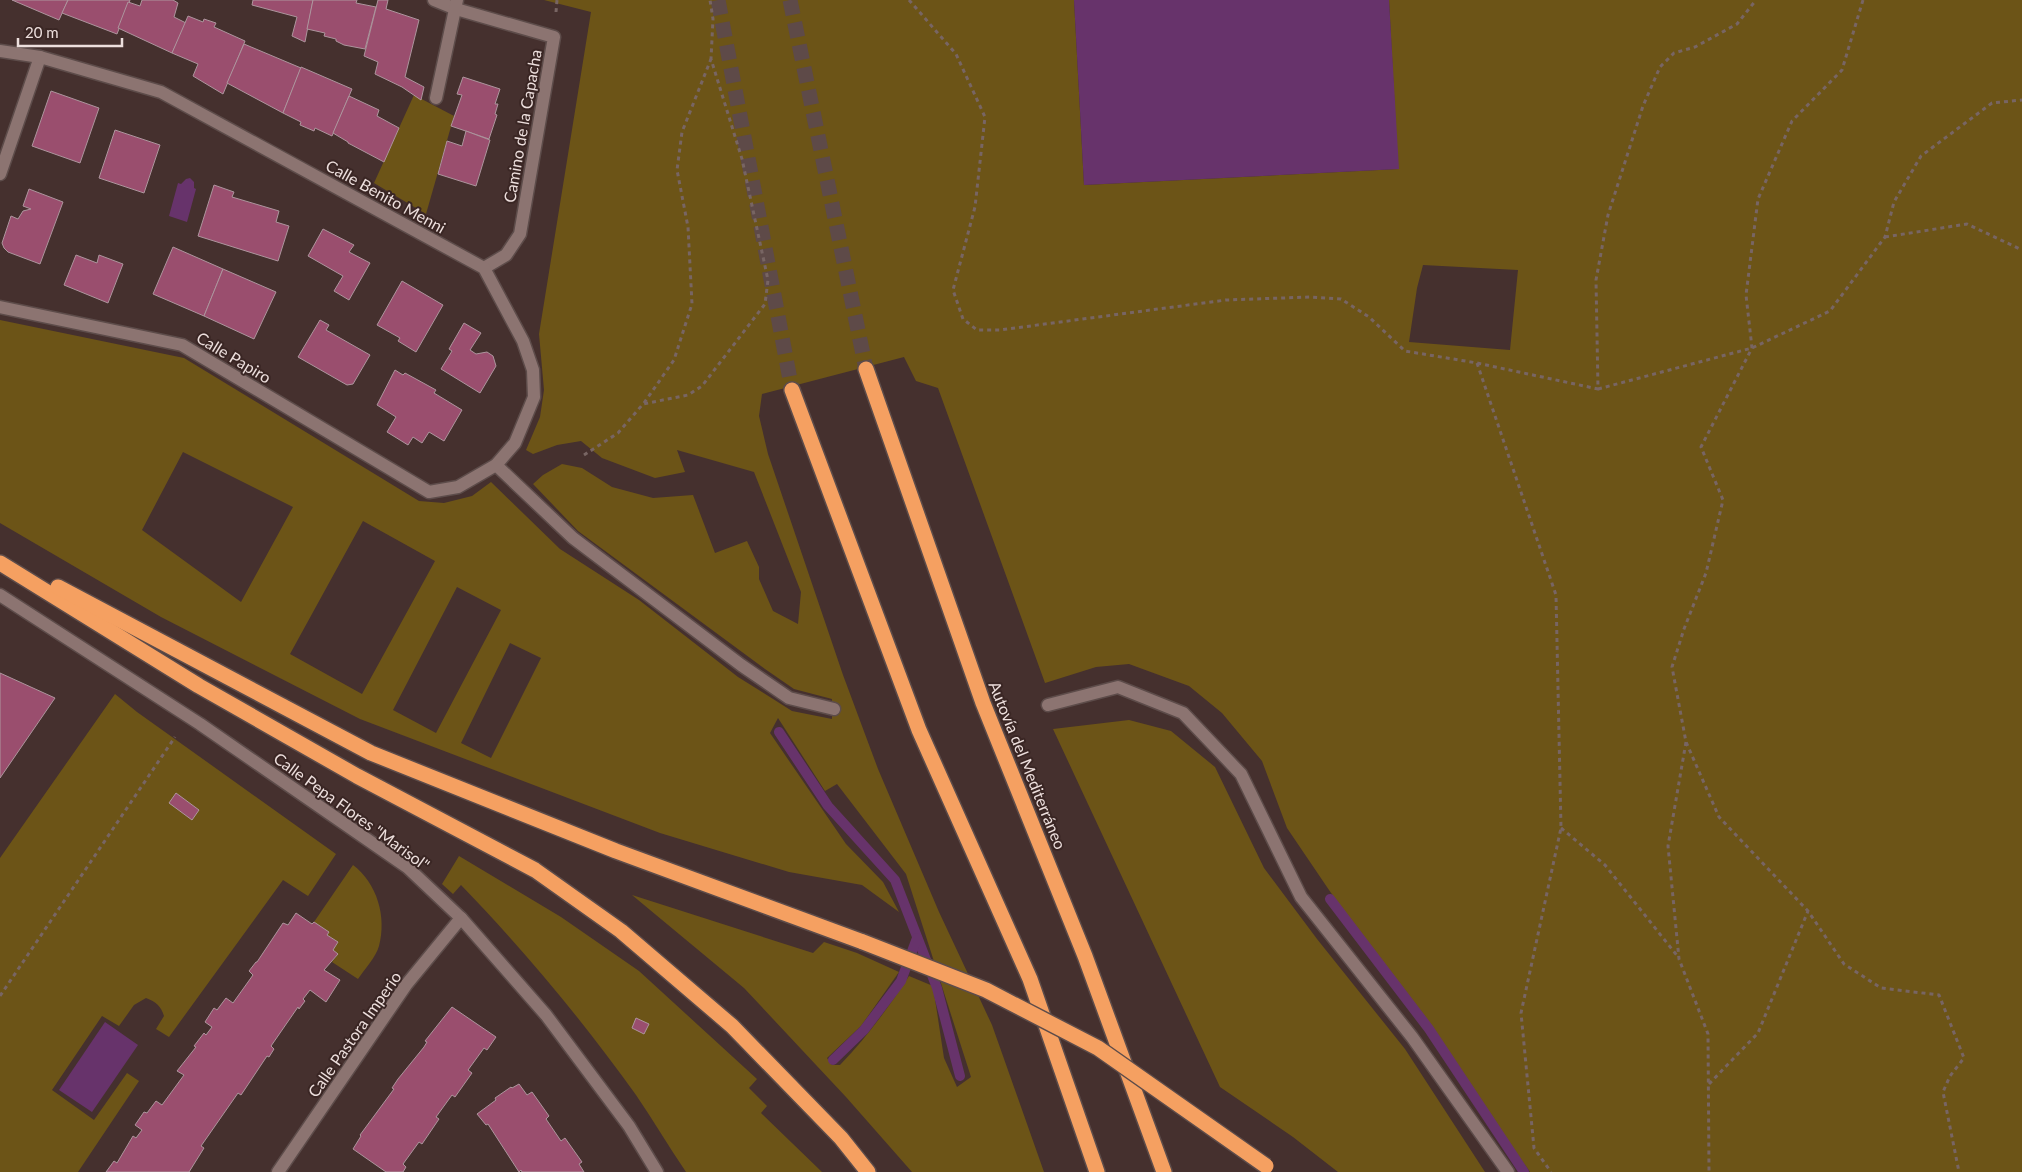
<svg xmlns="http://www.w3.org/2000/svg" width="2022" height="1172" font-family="Lato,sans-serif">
  <rect width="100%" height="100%" fill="#45302e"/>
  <g fill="#6c5417" fill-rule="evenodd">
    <path d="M544,0H1074L1084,185L1398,169L1389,0H2022V1172H1530L1329,890L1287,828L1262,761L1222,713L1189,686L1129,664L1096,667L1045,683L938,388L916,381L904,357L762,394L759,416L768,454L843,675L878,769L939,912L992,1025L1044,1172H912L846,1097L744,988L632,895L813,953L824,942L857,953L899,972L861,1026L827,1058L832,1065H840C867,1037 888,1008 909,976L933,986L944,1058L957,1087L971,1077L906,874L837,784L825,791L778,718L770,733L846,844L883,882L899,912L862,885L789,872L660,833L360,719L161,617L0,523V320L184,358L419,501L444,503L472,496L491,482L560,549L639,600L738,677L792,711L832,719V699L794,689L765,669L578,531L533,484L543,475L562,464L582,468L612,487L653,498L693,495L715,553L747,541L759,567V579L773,611L798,624L801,592L754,472L677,450L685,472L655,478L602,458L581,441L557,445L533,454L526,450L540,417L544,390L539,334L591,12ZM1423,265L1518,270L1510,350L1409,342L1417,288ZM183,452L293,507L241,602L142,530ZM363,521L435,561L362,694L290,654ZM457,587L501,610L436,733L393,710ZM510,643L541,658L491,758L461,743Z"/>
    <path d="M414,95L454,116L426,214L374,183Z"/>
    <path d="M115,694L137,712L336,854L308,896L283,880L169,1037L156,1029L164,1016C161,1006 156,1002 146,998L134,1005L119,1026L102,1016L52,1090L94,1120L127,1073L139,1081L78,1172H0V858Z"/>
    <path d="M1129,720L1171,731L1215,767L1264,868L1317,939L1405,1049L1485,1172H1338L1293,1137L1220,1087L1053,729Z"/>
    <path d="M459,856L561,917L639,971L757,1079L749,1088L767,1106L761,1113L822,1172H686C669,1147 653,1120 636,1095C583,1021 524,950 461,885L453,894L442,884Z"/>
    <path d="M353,865C377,883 387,917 379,946C376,957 364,970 358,979L332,962L338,954L333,950L338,942L327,935L329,932L314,922Z"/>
  </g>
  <g fill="#67336b">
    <path d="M1074,0H1389L1399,169L1084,185Z"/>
    <path d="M186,179L190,178L194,182V188L196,189L187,222L169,216L178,183L181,184Z"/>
    <path d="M105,1022L138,1045L92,1112L59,1090Z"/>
  </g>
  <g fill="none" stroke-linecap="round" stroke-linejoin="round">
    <g stroke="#67336b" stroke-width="10">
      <path d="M779,732L828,806L895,880L937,988L960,1076"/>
      <path d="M1330,899L1429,1029L1524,1172"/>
      <path d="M833,1060L864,1030L901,981L917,938"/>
    </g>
  </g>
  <g fill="#9a4e6e" stroke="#ad959d">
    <path d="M12,0H68L59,20Z"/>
    <path d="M68,0H130L117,34L62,13Z"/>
    <path d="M142,0H173L178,3L174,17L186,23L172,53L118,28L128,2L140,6Z"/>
    <path d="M253,0H313L305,42L292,36L297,17L252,5Z"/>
    <path d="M313,0H357L356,3L376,7L365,49L344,45L336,41V39L324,36L325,33L307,29Z"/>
    <path d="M378,0H388L386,9L419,20L405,77L424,87L421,100L402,87L375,74L378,62L364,56Z"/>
    <path d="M188,16L203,22L204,19L216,23L214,27L245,41L223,94L193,76L198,64L172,53Z"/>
    <path d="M244,44L301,68L283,113L227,83Z"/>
    <path d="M301,67L352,89L332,136L315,128L314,131L300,125L301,122L283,113Z"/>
    <path d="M463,77L500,89L495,104H498L495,114L497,115L489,139L451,126L462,95L457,94Z"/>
    <path d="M51,91L99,108L80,163L32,146Z"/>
    <path d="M349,96L379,110L377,116L399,128L384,162L348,143V142L333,133Z"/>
    <path d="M115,130L160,145L144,193L99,178Z"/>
    <path d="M466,131L490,140L476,186L438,174L447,141L462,146Z"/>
    <path d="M214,185L234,192L232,197L279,211L276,222L289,226L278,261L198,236Z"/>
    <path d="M29,189L63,202L40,264L8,252L4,248L2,243L11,216L18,219L23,211L31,209L23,206Z"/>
    <path d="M323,229L354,245L349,252L370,263L349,300L334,291L343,276L308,256Z"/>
    <path d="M173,247L223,269L204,316L153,294Z"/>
    <path d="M76,255L97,263L99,255L123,264L108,303L64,285Z"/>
    <path d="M223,269L276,292L254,339L204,316Z"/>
    <path d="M402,281L443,305L416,352L398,341L400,338L377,325Z"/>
    <path d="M320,320L329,325L326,330L370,355L353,384L347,385L298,357Z"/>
    <path d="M464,323L481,333L470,350L476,354L487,352L493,356L496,366L480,393L441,369L452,351L449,349Z"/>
    <path d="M395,370L403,375L405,373L436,390L434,393L462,410L444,441L429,432L422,443L413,437L408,445L387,432L396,417L377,405Z"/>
    <path d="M0,673L55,698L0,778Z"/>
    <path d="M176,793L199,810L192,820L169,803Z"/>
    <path d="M296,913L312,924L314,922L329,932L327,935L338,942L333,950L338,954L324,970L340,980L326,1002L310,990L303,999L305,1001L299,1009L298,1007L271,1046L274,1049L269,1057L267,1056L241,1095L238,1093L201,1146L204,1148L189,1172H106L114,1161L117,1163L133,1136L136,1138L142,1130L135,1125L144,1112L147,1113L156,1101L162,1105L184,1075L177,1071L196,1047L194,1046L204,1033L206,1035L212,1027L205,1022L214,1008L217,1010L226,998L233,1003L253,975L249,971L256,962H257L283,923L288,925Z"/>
    <path d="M452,1007L496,1037L487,1050L484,1048L468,1070L472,1073L455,1097L452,1095L436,1117L439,1119L422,1144L419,1142L403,1164L406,1167L403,1172H386L353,1149L361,1136L360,1135L394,1089L392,1088L398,1079L424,1047L427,1042L425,1041Z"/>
    <path d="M636,1018L649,1024L644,1034L632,1028Z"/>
    <path d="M519,1084L527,1095L532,1092L549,1116L546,1119L561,1141L565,1138L582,1162L579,1164L584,1172H522L521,1170L519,1172L488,1124L486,1125L477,1114L496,1100L495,1098L511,1087L512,1088Z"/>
  </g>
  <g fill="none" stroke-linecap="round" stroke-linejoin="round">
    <g stroke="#5e4a48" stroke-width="15" stroke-dasharray="15 8" stroke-linecap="butt">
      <path d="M718,0L792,390"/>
      <path d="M790,0L866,369"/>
    </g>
    <defs>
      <g id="lane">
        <path d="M0,174L40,57"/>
        <path d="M496,465L573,538L741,665L789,698L834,709"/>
        <path d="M1048,705L1118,687L1183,713L1241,774L1301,897L1412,1037L1508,1172"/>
      </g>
      <g id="street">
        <path d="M434,0L456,9L554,37L520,234L506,255L484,268"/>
        <path d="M0,51L40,57L161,92L484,268L523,341L533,370L534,397L515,443L496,465L458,487L429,492L182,345L0,307"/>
        <path d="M436,98L457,0"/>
        <path d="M0,595L200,724L407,867L461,918L546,1015L629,1126L657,1172"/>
        <path d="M278,1172L406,985L461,918"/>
      </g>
      <g id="highway">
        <path d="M866,369L983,703L1085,956L1164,1172"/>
        <path d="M792,390L919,730L1030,979L1097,1172"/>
        <path d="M0,563L199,686L357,776L535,870L621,931L732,1026L841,1138L868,1172"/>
        <path d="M58,587L371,753L616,851L863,942"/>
      </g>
    </defs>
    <use href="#lane" stroke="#5d4c4a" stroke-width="15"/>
    <use href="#street" stroke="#5d4c4a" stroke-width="15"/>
    <use href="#highway" stroke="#5d4c4a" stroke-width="18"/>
    <g stroke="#786563" stroke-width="3" stroke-dasharray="4 4" stroke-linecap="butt">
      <path d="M909,0L956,54L985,117L975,207L953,290L963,319L977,330H1000L1226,300L1310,297L1341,299L1369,317L1405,351L1477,363L1598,389L1596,280L1608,215L1643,106L1660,67L1674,53L1695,47L1737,24L1756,0"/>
      <path d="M1863,0L1842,70L1792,121L1758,199L1746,295L1752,348L1701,447L1723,500L1706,573L1684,629L1672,667L1686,742L1719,817L1808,911L1844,964L1881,988L1939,995L1964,1058L1950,1076L1943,1092L1959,1172"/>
      <path d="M556,12L557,0"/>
      <path d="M1885,237L1967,224L2022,250"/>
      <path d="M1477,363L1556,595L1561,828L1521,1013L1534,1148L1551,1172"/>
      <path d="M1598,389L1752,348L1830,311L1885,237L1894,202L1921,156L1992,103L2022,100"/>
      <path d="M644,403L674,360L692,304L688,227L677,170L682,132L711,59"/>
      <path d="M584,455L618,433L643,404L688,395L702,386L765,304L768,280L742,159L711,59L713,19L710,0"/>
      <path d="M1686,742L1668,846L1679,959L1708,1034L1709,1172"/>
      <path d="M1561,828L1605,865L1679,958"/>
      <path d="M0,996L175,737"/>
      <path d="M1709,1084L1758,1033L1808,911"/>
    </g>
    <use href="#lane" stroke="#8c7471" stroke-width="12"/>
    <use href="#street" stroke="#8c7471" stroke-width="12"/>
    <use href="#highway" stroke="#f5a061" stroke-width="15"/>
    <defs>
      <path id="highway-bridge" d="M863,942L986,990L1098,1048L1266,1166"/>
    </defs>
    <use href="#highway-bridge" stroke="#5d4c4a" stroke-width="18" stroke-linecap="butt"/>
    <use href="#highway-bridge" stroke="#f5a061" stroke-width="15"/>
  </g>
  <g text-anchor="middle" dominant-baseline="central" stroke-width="4" stroke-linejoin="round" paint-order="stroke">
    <g font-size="16" fill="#eddfdd" stroke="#3a2624">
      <text transform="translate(522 126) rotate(-80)">Camino de la Capacha</text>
      <text transform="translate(386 196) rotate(29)">Calle Benito Menni</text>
      <text transform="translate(234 357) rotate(31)">Calle Papiro</text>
      <text transform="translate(1028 765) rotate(68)">Autovía del Mediterráneo</text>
      <text transform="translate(352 811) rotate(36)">Calle Pepa Flores "Marisol"</text>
      <text transform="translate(354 1034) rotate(-55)">Calle Pastora Imperio</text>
    </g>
  </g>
  <path d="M18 38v8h104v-8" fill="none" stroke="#eddfdd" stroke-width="2.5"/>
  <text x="25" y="38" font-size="15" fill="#eddfdd" stroke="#3a2624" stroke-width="4" paint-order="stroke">20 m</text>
</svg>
